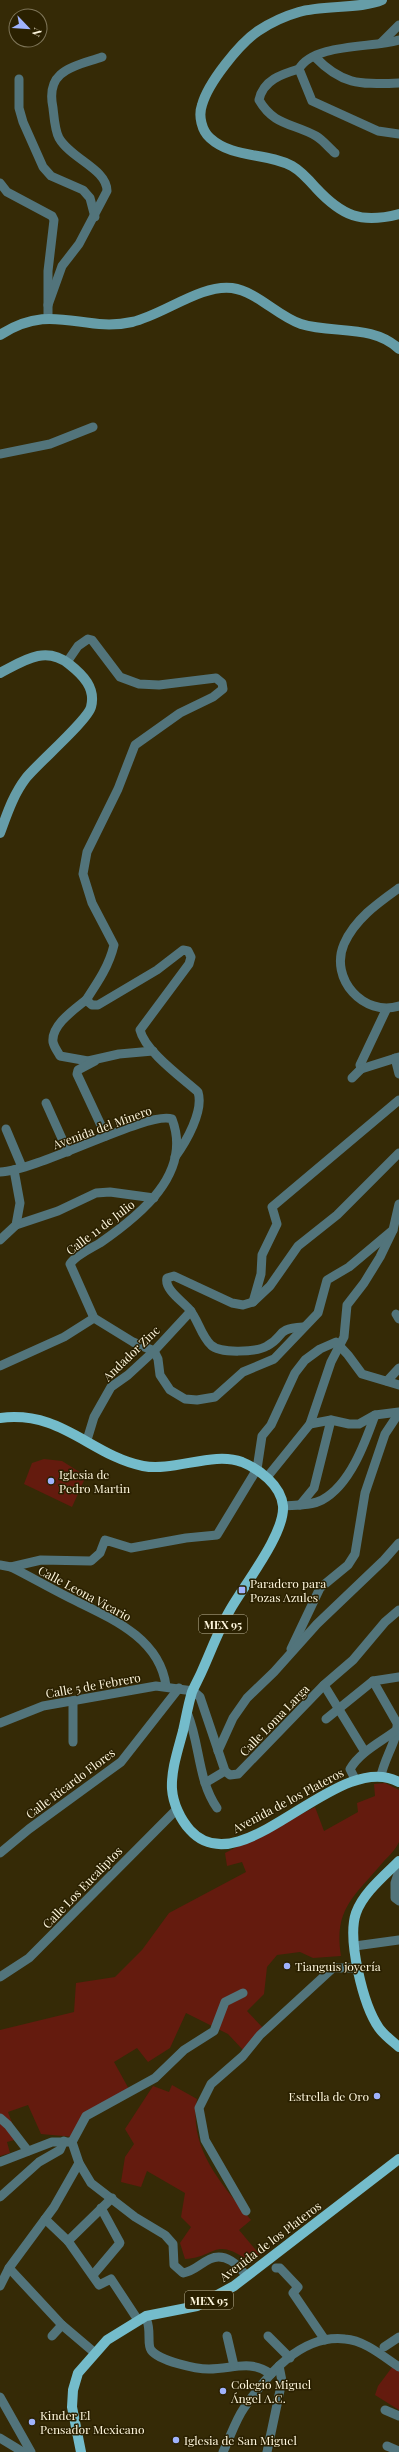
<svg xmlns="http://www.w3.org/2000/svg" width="399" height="2452" font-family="'Playfair Display',serif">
  <rect width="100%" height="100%" fill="#352a06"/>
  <g fill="#641b0e">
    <path d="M44,1459L62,1461L86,1476L72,1507L24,1484L32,1463Z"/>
    <path d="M385,1783L399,1790C399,1801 399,1833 399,1842C396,1849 389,1856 384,1861C356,1895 333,1908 341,1956L313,1958L300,1952L277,1955L267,1967L264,1994L247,2011L263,2028L243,2050L228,2034L186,2013L170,2048L148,2062L137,2048L114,2062L130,2091L81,2116L74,2137L41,2134L28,2105L8,2112L18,2139L7,2142L10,2153L0,2156V2030L74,2012L76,1983L115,1977L142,1950L169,1913L246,1872L242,1862L227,1866L225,1853L315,1807L324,1831L358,1812L357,1803L375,1796L374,1784Z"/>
    <path d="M172,2085L197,2099C188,2149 222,2184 251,2220L239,2230L260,2255L249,2261C213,2236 216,2258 185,2259L180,2243L191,2227L181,2217L185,2193L147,2171L141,2187L121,2182L125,2157L134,2144L125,2129L153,2086L169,2092Z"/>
    <path d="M393,2366L399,2369V2410L375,2395L378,2386Z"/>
  </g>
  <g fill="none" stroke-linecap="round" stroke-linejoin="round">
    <g stroke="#52747b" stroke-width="9">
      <path d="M381,43L399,25"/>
      <path d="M315,57C343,86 361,84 399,83"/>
      <path d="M299,69C282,74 263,80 259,100C274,126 293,123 316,136C323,140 329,148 335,153"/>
      <path d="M299,69L312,101L378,131L399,134"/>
      <path d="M299,69C313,43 374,48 399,40"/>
      <path d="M19,79V108L23,122L43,167L51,176L83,190L90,198L95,217"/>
      <path d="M0,183L7,192L52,216L54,220L48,271V317"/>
      <path d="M48,305L62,266L79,244L107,191C107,169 71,159 59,138C55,131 54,117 53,108C45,70 73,67 102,57"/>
      <path d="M0,454L50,444L93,427"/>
      <path d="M67,662L78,646L88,639L92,640L120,677L139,684L159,685L216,678L222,683L223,689L213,697L180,713L135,745L118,789L87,852L83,874L92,903L114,945C109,966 98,982 86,1000L92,1005H98L157,970L183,950L188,951L191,957L189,964L140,1030C145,1051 181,1077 198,1092C204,1111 186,1142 175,1157"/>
      <path d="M399,888C378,903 355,919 344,944C329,979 364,1017 399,1006"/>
      <path d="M86,1000C75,1009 51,1025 53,1042C54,1047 58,1052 60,1056L88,1061L119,1054L153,1051"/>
      <path d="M395,1058L399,1074"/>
      <path d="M95,1061L78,1070L77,1074L106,1136"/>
      <path d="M361,1069L360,1065L386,1010"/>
      <path d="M361,1069L399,1057"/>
      <path d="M352,1078L361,1069"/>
      <path d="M46,1103L68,1152"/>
      <path d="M6,1129L22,1167"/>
      <path d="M0,1172C38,1171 149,1110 172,1119C193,1174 139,1216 100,1243C90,1249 76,1255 70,1264L94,1318L133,1342L154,1351L158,1359L160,1375L170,1390L185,1399L197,1400L215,1397L243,1372L274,1359L318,1313L327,1280L349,1267L393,1230"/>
      <path d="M16,1225L58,1211L96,1193L110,1192L154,1198"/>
      <path d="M0,1240L16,1225L20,1203L14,1170"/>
      <path d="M253,1302L261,1274L262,1255L277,1224L272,1207L399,1100"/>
      <path d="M396,1314L399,1319"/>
      <path d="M303,1327C274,1329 286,1336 267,1346C257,1352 220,1354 211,1345C201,1336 198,1319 189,1309C182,1301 164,1289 167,1278L174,1276L232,1303L243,1305L253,1302L270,1286L298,1246L337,1215L399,1153"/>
      <path d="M0,1366L64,1337L94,1318"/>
      <path d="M387,1381L399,1368"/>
      <path d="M310,1424L331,1420L349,1424H359L375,1415L399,1412"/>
      <path d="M87,1440L94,1417L111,1387L128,1375L154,1351L191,1311"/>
      <path d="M268,1476L310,1424L331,1362L344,1337L347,1305L364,1283L380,1257L393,1230L399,1204"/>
      <path d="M300,1505L314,1488L331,1420"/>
      <path d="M283,1506C295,1505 311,1506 322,1500C350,1485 365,1443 375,1415"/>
      <path d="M0,1565L11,1567L41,1560L91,1561L100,1553L105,1540L131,1548L186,1538L217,1535L257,1469L262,1436L271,1425L295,1373L305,1360L320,1349L336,1342L348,1355L362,1374L399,1385"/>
      <path d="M11,1567C33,1578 55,1591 78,1602C115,1620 160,1640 166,1686"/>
      <path d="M291,1649L320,1588L348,1565L355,1554L365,1493L385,1434L399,1413"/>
      <path d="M373,1681L397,1723C399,1737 384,1759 381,1776"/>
      <path d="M324,1685L365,1752"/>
      <path d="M73,1701V1742"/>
      <path d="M188,1715C200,1745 198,1781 217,1808"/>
      <path d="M326,1719L373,1681L399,1677"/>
      <path d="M0,1723L43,1706L156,1686L193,1691L200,1697L225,1771L230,1775L238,1774L324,1685L353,1660L385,1622L399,1610"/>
      <path d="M218,1751L233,1718L247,1698L274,1672L317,1624L384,1560L399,1543"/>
      <path d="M355,1779L350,1769C361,1751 381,1742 398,1729"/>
      <path d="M205,1783L225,1771"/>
      <path d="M0,1853L29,1829L121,1762L179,1688"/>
      <path d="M399,1871L395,1883V1898L399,1901"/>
      <path d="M355,1946L399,1940"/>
      <path d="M0,1977L29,1958L177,1809"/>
      <path d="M0,2118L8,2125L28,2151"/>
      <path d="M72,2142L79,2163L91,2183L135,2217L165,2235L173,2244L174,2265L183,2273C195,2271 199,2264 210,2259C225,2252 239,2265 246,2276"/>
      <path d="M72,2142L86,2116L155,2078L184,2050L214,2031L225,2002L243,1993"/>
      <path d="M0,2162L52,2142H69"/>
      <path d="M0,2197L39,2162L60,2150L64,2141"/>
      <path d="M246,2211L205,2140L199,2108L211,2084L243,2056L260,2035L333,1968H358"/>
      <path d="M45,2219L68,2241L99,2285L111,2279L138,2320"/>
      <path d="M68,2241L112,2198"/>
      <path d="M9,2268L62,2325L95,2353"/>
      <path d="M276,2268H280L298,2287L293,2293L325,2340"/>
      <path d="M93,2275L120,2243L101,2208"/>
      <path d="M0,2286L9,2268L54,2207L79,2163"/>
      <path d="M147,2321C151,2330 147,2345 151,2350C159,2361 196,2369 209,2369C233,2369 250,2359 271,2374"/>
      <path d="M52,2336L62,2325"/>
      <path d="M227,2336L234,2366"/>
      <path d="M268,2336L290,2358"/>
      <path d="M384,2347L399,2337"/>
      <path d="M0,2397L31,2452"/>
      <path d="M385,2410L399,2416"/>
      <path d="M0,2438L23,2452"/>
      <path d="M387,2446L399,2451"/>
      <path d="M223,2452C230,2438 235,2421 244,2408C267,2375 301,2334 345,2339C364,2340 384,2357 399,2367"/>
      <path d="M267,2452L282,2381L279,2366"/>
    </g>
    <g stroke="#669da8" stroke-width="10">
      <path d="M382,0C362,9 322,5 299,12C285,16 270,23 258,31C239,44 208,83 202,105C198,116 202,131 210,138C233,159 266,152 292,166C301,171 309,180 316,188C342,216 361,224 399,214"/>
      <path d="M0,335C52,301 82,333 132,322C163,315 201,284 232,288C258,292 277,316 301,324C333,334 373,324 399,349"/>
      <path d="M0,673C23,661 45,645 69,664C83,675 96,688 91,707C88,720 38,763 26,778C13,795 7,814 0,833"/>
    </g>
    <g stroke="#74bccb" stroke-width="10">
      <path d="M0,1418C62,1410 90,1455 143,1466C174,1472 213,1451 242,1462C259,1469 281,1485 283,1506C285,1534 244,1585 230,1610C219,1629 211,1651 202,1671C199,1678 195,1685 192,1692C188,1705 186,1718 183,1731C178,1750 171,1770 172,1789C173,1803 180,1819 190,1830C242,1888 337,1748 399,1782"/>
      <path d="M399,1861C384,1876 363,1893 356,1913C347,1939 363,2005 379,2028C384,2035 392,2041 399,2047"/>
      <path d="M81,2452L72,2407L73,2390L78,2373L107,2340L146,2316L197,2306L234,2286L399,2159"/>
    </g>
  </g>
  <g fill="#a0b3fd" stroke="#2a2000" stroke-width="1.5">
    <circle cx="51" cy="1481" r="4"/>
    <rect x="238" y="1586" width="8" height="8" rx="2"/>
    <circle cx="287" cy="1966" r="4"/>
    <circle cx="377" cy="2096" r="4"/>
    <circle cx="223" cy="2391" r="4"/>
    <circle cx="32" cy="2422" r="4"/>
    <circle cx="176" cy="2440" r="4"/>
  </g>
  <g text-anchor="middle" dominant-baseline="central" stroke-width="3" stroke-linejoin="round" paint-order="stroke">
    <g fill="#2a2000" stroke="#beb599" stroke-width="1">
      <rect x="199" y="1615" width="48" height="18" rx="3"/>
      <rect x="185" y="2291" width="48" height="18" rx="3"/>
    </g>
    <g font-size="11" font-weight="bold" fill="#fdf5db">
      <text x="223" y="1624">MEX 95</text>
      <text x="209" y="2300">MEX 95</text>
    </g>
    <g font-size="12" fill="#fdf5db" stroke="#2a2000">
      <text transform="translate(102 1127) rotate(-20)">Avenida del Minero</text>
      <text transform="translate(100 1227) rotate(-37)">Calle 11 de Julio</text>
      <text transform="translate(131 1353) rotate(-44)">Andador Zinc</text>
      <text transform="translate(85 1593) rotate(28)">Calle Leona Vicario</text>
      <text transform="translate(93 1685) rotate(-10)">Calle 5 de Febrero</text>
      <text transform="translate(274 1720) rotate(-46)">Calle Loma Larga</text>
      <text transform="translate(70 1783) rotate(-37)">Calle Ricardo Flores</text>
      <text transform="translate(288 1800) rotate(-28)">Avenida de los Plateros</text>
      <text transform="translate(82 1887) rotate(-46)">Calle Los Eucaliptos</text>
      <text transform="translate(270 2241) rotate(-37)">Avenida de los Plateros</text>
    </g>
    <g font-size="12" fill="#fdf5db" stroke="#2a2000" text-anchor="start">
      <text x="59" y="1474">Iglesia de<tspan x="59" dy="14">Pedro Martin</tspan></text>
      <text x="250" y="1583">Paradero para<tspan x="250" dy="14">Pozas Azules</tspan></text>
      <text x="295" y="1966">Tianguis joyería</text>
      <text x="369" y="2096" text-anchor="end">Estrella de Oro</text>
      <text x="231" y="2384">Colegio Miguel<tspan x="231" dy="14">Ángel A.C.</tspan></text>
      <text x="40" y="2415">Kinder El<tspan x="40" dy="14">Pensador Mexicano</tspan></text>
      <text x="184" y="2440">Iglesia de San Miguel</text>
    </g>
  </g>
  <g transform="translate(28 28) rotate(115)"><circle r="19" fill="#2a2000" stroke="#7e7558"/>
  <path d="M0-3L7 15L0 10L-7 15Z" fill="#a0b3fd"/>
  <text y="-6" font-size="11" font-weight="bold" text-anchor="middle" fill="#fdf5db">N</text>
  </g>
</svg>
